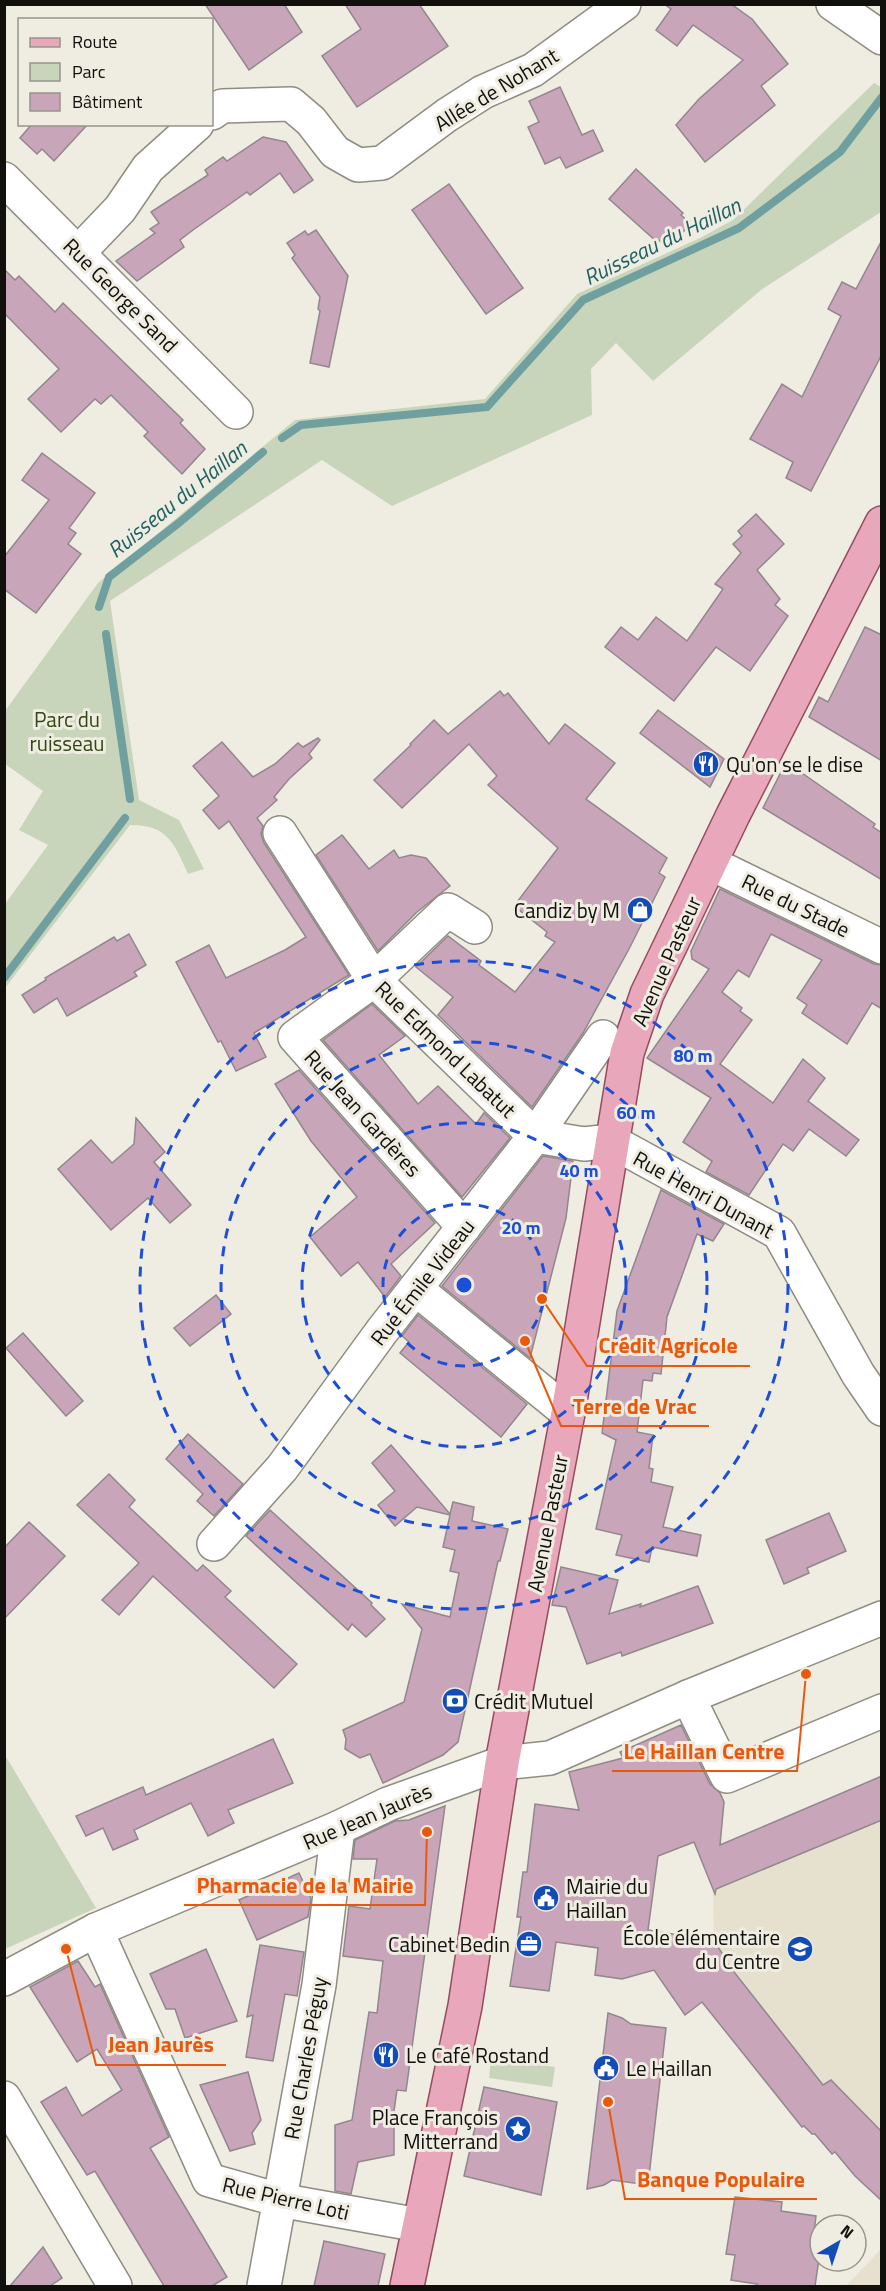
<svg xmlns="http://www.w3.org/2000/svg" width="886" height="2291" font-family="'Titillium Web',sans-serif">
  <rect width="100%" height="100%" fill="#efece1"/>
  <g fill="#e6e1cf">
    <path d="M881,1776V2132L823,2085L728,1965L714,1941L713,1890L699,1854Z"/>
    <path d="M881,2249V2286H846Z"/>
  </g>
  <g fill="#c8d5bb">
    <path d="M874,83L881,87V212L761,290L653,381L616,343L591,369L592,415L392,506L322,460L110,601L139,800L179,820L204,869L188,874C174,843 168,825 130,825L5,988V904L48,845L19,830L43,791L5,764V711L98,583L295,420L485,399L577,294L700,238L733,220Z"/>
    <path d="M5,1755L96,1908L5,1949H4Z"/>
    <path d="M491,2058L555,2067L552,2087L489,2078Z"/>
  </g>
  <g fill="none" stroke-linecap="round" stroke-linejoin="round">
    <g stroke="#709f9f" stroke-width="8">
      <path d="M282,438L301,425L487,407L583,300L739,228L840,152L882,97"/>
      <path d="M99,607L109,577L180,522L263,452"/>
      <path d="M106,634L130,799"/>
      <path d="M4,978L125,818"/>
    </g>
  </g>
  <g fill="#c9a5b9" stroke="#91878d" stroke-width="1.5">
    <path d="M205,4H284L302,32L249,70Z"/>
    <path d="M345,4H419L448,46L357,107L322,56L361,29Z"/>
    <path d="M664,4H731L752,19L788,64L761,86L775,105L705,162L676,125L699,99L743,60L693,25L677,46L656,30L671,9Z"/>
    <path d="M560,87L582,135L593,130L603,151L566,168L560,157L545,164L528,127L539,122L529,101Z"/>
    <path d="M32,124H88L54,161L42,149L37,154L20,138Z"/>
    <path d="M263,137L286,142L313,180L294,193L280,173L250,195L247,192L193,230L180,240L184,247L137,281L116,261L155,233L150,229L159,223L151,212L208,175L205,170L223,157L227,161Z"/>
    <path d="M636,169L683,213L681,215L691,224L667,248L659,240L657,242L609,199Z"/>
    <path d="M449,184L523,288L486,314L412,210Z"/>
    <path d="M316,230L348,276L329,367L310,363L320,311L318,309L320,297L292,258L295,255L287,243L305,231L308,235Z"/>
    <path d="M882,240V354L811,491L786,478L793,462L750,439L782,384L802,397L841,316L828,309L842,282L856,289Z"/>
    <path d="M4,269L15,280L19,276L55,312L63,303L183,420L180,423L205,449L182,474L144,436L148,432L111,395L101,404L95,399L61,432L28,399L59,369L4,313Z"/>
    <path d="M42,453L95,493L69,528L76,533L68,544L81,554L36,613L4,589V557L49,500L22,480Z"/>
    <path d="M756,514L784,544L757,570L780,599L775,605L788,616L750,671L716,647L674,701L605,647L621,627L638,640L656,617L687,641L723,589L715,584L741,553L733,544L742,536L738,531Z"/>
    <path d="M865,627L882,635V761L809,717L819,697L828,702Z"/>
    <path d="M500,691L504,696L508,693L549,744L565,724L615,763L586,799L667,858L659,873L665,877L629,949L583,1033L532,1107L438,1015L453,997L416,967L448,936L481,961L479,965L515,992L555,942L545,936L547,932L514,906L558,848L488,785L497,776L469,744L402,808L374,780L411,745L410,744L434,720L448,734Z"/>
    <path d="M658,710L724,759L710,787L640,733Z"/>
    <path d="M318,738L320,740L309,754L312,758L289,779L274,797L277,800L257,818L263,826L261,834L264,843L349,975L254,1033L266,1057L236,1071L221,1041L218,1042L176,962L209,945L226,978L285,950L306,937L229,821L219,829L203,810L219,796L193,766L222,742L253,777L275,764L298,743L303,747Z"/>
    <path d="M786,762L875,824L873,827L882,833V880L763,808Z"/>
    <path d="M342,835L369,869L394,850L399,858L411,855L426,858L450,886L417,912L378,951L316,855Z"/>
    <path d="M720,889L874,964L882,965V1009L872,1003L847,1044L802,1013L807,1005L797,998L822,960L771,934L749,977L738,970L722,992L742,1008L740,1011L752,1020L720,1064L773,1103L803,1059L825,1078L808,1101L859,1140L846,1156L809,1129L793,1151L783,1144L749,1195L706,1172L712,1161L683,1142L711,1098L647,1058L709,969L692,959L691,951Z"/>
    <path d="M129,934L146,965L134,972L137,976L67,1016L57,998L34,1013L22,995L46,980L45,978L114,937L117,941Z"/>
    <path d="M372,1004L405,1036L379,1055L418,1104L438,1086L476,1124L484,1113L510,1138L462,1197L323,1040Z"/>
    <path d="M299,1070L435,1223L391,1264L401,1276L385,1297L358,1262L341,1276L310,1237L357,1197L311,1141L275,1084Z"/>
    <path d="M136,1118L165,1152L154,1162L191,1205L170,1223L148,1198L111,1230L58,1169L91,1140L112,1163L134,1144Z"/>
    <path d="M543,1156L573,1161L566,1218L530,1358L442,1286Z"/>
    <path d="M661,1190L724,1224L713,1241L697,1234L667,1317L661,1374L653,1373L652,1381L643,1380L637,1432L653,1435L649,1468L653,1469L651,1482L673,1487L663,1527L701,1535L697,1556L652,1547L649,1562L616,1555L622,1535L596,1529L616,1440L602,1433L617,1311Z"/>
    <path d="M216,1295L231,1314L190,1346L174,1328Z"/>
    <path d="M418,1315L527,1404L501,1437L400,1353L409,1342L402,1336Z"/>
    <path d="M23,1333L83,1401L66,1416L6,1348Z"/>
    <path d="M188,1434L243,1484L214,1516L197,1501L203,1494L166,1459Z"/>
    <path d="M391,1445L450,1514L453,1502L474,1507L472,1521L508,1529L500,1561H498L458,1742L443,1755L383,1783L370,1754L360,1758L345,1749L346,1739L343,1730L404,1702L422,1629L402,1604L450,1617L459,1573L450,1571L455,1550L443,1547L450,1515L417,1507L395,1526L378,1505L395,1491L372,1463Z"/>
    <path d="M109,1474L135,1500L129,1507L197,1571L203,1565L231,1591L225,1597L297,1664L274,1688L153,1576L119,1615L102,1600L139,1563L77,1505Z"/>
    <path d="M270,1510L372,1603L371,1605L385,1619L366,1637L352,1624L348,1630L246,1536Z"/>
    <path d="M829,1513L846,1551L807,1568L809,1573L784,1584L766,1540Z"/>
    <path d="M29,1522L65,1556L4,1619V1548Z"/>
    <path d="M561,1567L618,1580L609,1614L641,1604L640,1607L698,1586L713,1623L622,1656L621,1652L587,1664L566,1607L552,1605Z"/>
    <path d="M681,1725L710,1784L720,1793L724,1802L720,1845L882,1776V1820L716,1889L715,1894L694,1842L658,1856L648,1930L714,1941L724,1956L723,1958L823,2085L831,2080L882,2132V2201L855,2176L835,2152L832,2154L815,2134H812L804,2126L802,2127L702,2002L685,2015L654,1970L622,1979L595,1975L598,1948L556,1942L549,1991L510,1986L521,1917H517L523,1872H527L535,1804L579,1810L569,1772L623,1758L620,1752Z"/>
    <path d="M273,1739L293,1783L228,1810L234,1823L208,1836L191,1803L134,1830L138,1839L113,1850L103,1828L86,1836L76,1816L143,1787L146,1795Z"/>
    <path d="M445,1806L406,2091L397,2090L394,2111V2155L358,2162L351,2194L335,2191V2125L352,2120L369,2012L377,2013L383,1961L343,1956L349,1906L370,1909L377,1859H353L355,1840L395,1821L409,1820Z"/>
    <path d="M299,1873L311,1898L308,1917L257,1940L239,1900Z"/>
    <path d="M260,1945L304,1952L297,1996L285,1994L273,2061L246,2057L253,2015L247,2017Z"/>
    <path d="M206,1949L237,2021L185,2038L175,2009H166L150,1974Z"/>
    <path d="M78,1961L95,1987L100,1984L169,2137L150,2148L227,2277L212,2286H164L95,2171L87,2175L41,2102L66,2087L82,2116L122,2090L97,2049L77,2062L30,1987Z"/>
    <path d="M608,2013L622,2018L631,2024L666,2028L648,2185L612,2180L604,2185L587,2189Z"/>
    <path d="M248,2072L261,2120L252,2133L255,2144L230,2151L200,2085Z"/>
    <path d="M484,2087L557,2102L541,2195L464,2176Z"/>
    <path d="M735,2197L782,2202L781,2211L816,2216L813,2240L820,2241V2252L815,2286H756L757,2284L731,2280L735,2255L726,2254Z"/>
    <path d="M324,2241L385,2254L378,2286H314Z"/>
    <path d="M43,2247L62,2278L50,2286H10Z"/>
  </g>
  <g fill="none" stroke-linecap="round" stroke-linejoin="round">
    <defs>
      <g id="minor">
        <path d="M833,4L882,38"/>
        <path d="M212,113L222,106L291,104L311,121L335,152L358,165L382,163L447,115L483,92L533,70L624,4"/>
        <path d="M4,179L236,412"/>
        <path d="M79,252L120,209L148,168L197,124"/>
        <path d="M280,833L374,980L535,1136L584,1144L611,1141L779,1233L858,1374L882,1409"/>
        <path d="M710,863L882,947"/>
        <path d="M464,1227L295,1037L374,980L448,910L475,927"/>
        <path d="M416,1289L568,1413"/>
        <path d="M214,1544L282,1468L382,1331L535,1136L603,1037"/>
        <path d="M688,1697L727,1776L882,1711"/>
        <path d="M96,1930L209,2180L279,2200L419,2225"/>
        <path d="M4,1979L96,1930L338,1828L388,1804L502,1763L550,1758L688,1697L882,1618"/>
        <path d="M4,2098L115,2286"/>
        <path d="M264,2286L319,1985L338,1828"/>
      </g>
      <path id="major" d="M407,2286L465,2006L502,1763L568,1413L627,1053L647,994L733,815L882,523"/>
    </defs>
    <use href="#minor" stroke="#8f8c82" stroke-width="36"/>
    <use href="#major" stroke="#944c60" stroke-width="36"/>
    <use href="#minor" stroke="#fff" stroke-width="33"/>
    <use href="#major" stroke="#e9a7bb" stroke-width="33"/>
  </g>
  <g fill="none" stroke="#1d4ed8" stroke-width="3" stroke-dasharray="10 8">
    <circle cx="464" cy="1285" r="81"/>
    <circle cx="464" cy="1285" r="162"/>
    <circle cx="464" cy="1285" r="243"/>
    <circle cx="464" cy="1285" r="324"/>
  </g>
  <defs>
    <symbol id="restaurant-disc" viewBox="-11 -11 22 22"><circle r="9.5" fill="#124cb7" stroke="#efece1"/><path d="M-5-6h1v4h1v-4h1v4h1v-4h1v5L-1.5 .5V6h-2V.5L-5-1ZM5-6V6H3V1.5H1.5Q1.5-4 5-6Z" fill="#fff"/></symbol>
    <symbol id="shop-disc" viewBox="-11 -11 22 22"><circle r="9.5" fill="#124cb7" stroke="#efece1"/><path d="M-5-2.5h2.3a2.7 3.5 0 0 1 5.4 0H5L5.5 6h-11ZM-1.5-2.5h3a1.5 2.3 0 0 0-3 0Z" fill="#fff"/></symbol>
    <symbol id="bank-disc" viewBox="-11 -11 22 22"><circle r="9.5" fill="#124cb7" stroke="#efece1"/><path d="M-6-4H6V4H-6ZM0-2.3a2.3 2.3 0 1 0 0 4.6a2.3 2.3 0 1 0 0-4.6Z" fill="#fff"/></symbol>
    <symbol id="civic-disc" viewBox="-11 -11 22 22"><circle r="9.5" fill="#124cb7" stroke="#efece1"/><path d="M-.6-6.5H3V-4.5H.6V-3L4-1V1h2V6H-6V1h2V-1L-.6-3ZM-1.2 2.5V6h2.4V2.5Z" fill="#fff"/></symbol>
    <symbol id="office-disc" viewBox="-11 -11 22 22"><circle r="9.5" fill="#124cb7" stroke="#efece1"/><path d="M-6-3h4V-5.5h4V-3h4V5H-6ZM-1-4.5V-3h2v-1.5ZM-6 0V1H6V0Z" fill="#fff"/></symbol>
    <symbol id="school-disc" viewBox="-11 -11 22 22"><circle r="9.5" fill="#124cb7" stroke="#efece1"/><path d="M0-5L7-2L0 1L-7-2ZM-4 1L0 2.5L4 1V4Q0 6-4 4Z" fill="#fff"/></symbol>
    <symbol id="sight-disc" viewBox="-11 -11 22 22"><circle r="9.5" fill="#124cb7" stroke="#efece1"/><path d="M0-6L1.8-2.2L6-1.7L2.9 1.2L3.7 5.4L0 3.3L-3.7 5.4L-2.9 1.2L-6-1.7L-1.8-2.2Z" fill="#fff"/></symbol>
  </defs>
  <g fill-rule="evenodd">
    <use href="#restaurant-disc" x="691" y="749" width="30" height="30"/>
    <use href="#shop-disc" x="625" y="895" width="30" height="30"/>
    <use href="#bank-disc" x="440" y="1686" width="30" height="30"/>
    <use href="#civic-disc" x="531" y="1883" width="30" height="30"/>
    <use href="#office-disc" x="514" y="1929" width="30" height="30"/>
    <use href="#school-disc" x="785" y="1934" width="30" height="30"/>
    <use href="#restaurant-disc" x="371" y="2040" width="30" height="30"/>
    <use href="#civic-disc" x="591" y="2053" width="30" height="30"/>
    <use href="#sight-disc" x="503" y="2114" width="30" height="30"/>
  </g>
  <g text-anchor="middle" dominant-baseline="central" stroke-width="6" stroke-linejoin="round" paint-order="stroke">
    <g font-size="21" fill="#11100c" stroke="#efece1">
      <text transform="translate(496 89) rotate(-31)">Allée de Nohant</text>
      <text transform="translate(121 295) rotate(45)">Rue George Sand</text>
      <text transform="translate(796 905) rotate(26)">Rue du Stade</text>
      <text transform="translate(666 961) rotate(-66)">Avenue Pasteur</text>
      <text transform="translate(446 1049) rotate(44)">Rue Edmond Labatut</text>
      <text transform="translate(363 1113) rotate(48)">Rue Jean Gardères</text>
      <text transform="translate(704 1194) rotate(29)">Rue Henri Dunant</text>
      <text transform="translate(422 1282) rotate(-52)">Rue Émile Videau</text>
      <text transform="translate(547 1523) rotate(-79)">Avenue Pasteur</text>
      <text transform="translate(367 1816) rotate(-23)">Rue Jean Jaurès</text>
      <text transform="translate(305 2058) rotate(-80)">Rue Charles Péguy</text>
      <text transform="translate(286 2198) rotate(13)">Rue Pierre Loti</text>
    </g>
    <g font-size="21" fill="#314814" stroke="#efece1">
      <text x="67" y="719">Parc du<tspan x="67" dy="24">ruisseau</tspan></text>
    </g>
    <g font-size="21" fill="#11100c" stroke="#efece1" text-anchor="start">
      <text x="726" y="764">Qu'on se le dise</text>
      <text x="620" y="910" text-anchor="end">Candiz by M</text>
      <text x="474" y="1701">Crédit Mutuel</text>
      <text x="566" y="1886">Mairie du<tspan x="566" dy="24">Haillan</tspan></text>
      <text x="780" y="1937" text-anchor="end">École élémentaire<tspan x="780" dy="24">du Centre</tspan></text>
      <text x="510" y="1944" text-anchor="end">Cabinet Bedin</text>
      <text x="406" y="2055">Le Café Rostand</text>
      <text x="626" y="2068">Le Haillan</text>
      <text x="498" y="2117" text-anchor="end">Place François<tspan x="498" dy="24">Mitterrand</tspan></text>
    </g>
    <g font-size="22" font-style="italic" fill="#206263" stroke="#efece1">
      <text transform="translate(662 241) rotate(-26)">Ruisseau du Haillan</text>
      <text transform="translate(177 499) rotate(-39)">Ruisseau du Haillan</text>
    </g>
  </g>
  <circle cx="464" cy="1285" r="9" fill="#1d4ed8" stroke="#efece1" stroke-width="3"/>
  <g font-size="18" text-anchor="middle" font-weight="bold" fill="#1d4ed8" stroke="#efece1" stroke-width="6" stroke-linejoin="round" paint-order="stroke">
    <text x="693" y="1062">80 m</text>
    <text x="636" y="1119">60 m</text>
    <text x="579" y="1177">40 m</text>
    <text x="521" y="1234">20 m</text>
  </g>
  <path fill="none" stroke="#e8590c" stroke-width="2" d="M542 1299L587 1366H750M525 1341L561 1426H709M806 1674L797 1771H612M427 1832L425 1905H184M66 1949L96 2065H226M608 2102L625 2199H817"/>
  <g fill="#e8590c" stroke="#efece1" stroke-width="2">
    <circle cx="542" cy="1299" r="6"/>
    <circle cx="525" cy="1341" r="6"/>
    <circle cx="806" cy="1674" r="6"/>
    <circle cx="427" cy="1832" r="6"/>
    <circle cx="66" cy="1949" r="6"/>
    <circle cx="608" cy="2102" r="6"/>
  </g>
  <g font-size="22" text-anchor="middle" font-weight="bold" fill="#e8590c" stroke="#efece1" stroke-width="6" stroke-linejoin="round" paint-order="stroke">
    <text x="668" y="1353">Crédit Agricole</text>
    <text x="635" y="1414">Terre de Vrac</text>
    <text x="704" y="1759">Le Haillan Centre</text>
    <text x="305" y="1893">Pharmacie de la Mairie</text>
    <text x="161" y="2052">Jean Jaurès</text>
    <text x="721" y="2187">Banque Populaire</text>
  </g>
  <rect width="886" height="2291" fill="none" stroke="#11100c" stroke-width="12"/>
  <rect x="18" y="18" width="195" height="108" fill="#efece1" stroke="#96948c" stroke-width="1.5"/>
  <rect x="30" y="38" width="30" height="9" fill="#e9a7bb" stroke="#96948c" stroke-width="1.5"/>
  <text x="72" y="48" font-size="18" fill="#11100c">Route</text>
  <rect x="30" y="63" width="30" height="18" fill="#c8d5bb" stroke="#96948c" stroke-width="1.5"/>
  <text x="72" y="78" font-size="18" fill="#11100c">Parc</text>
  <rect x="30" y="93" width="30" height="18" fill="#c9a5b9" stroke="#96948c" stroke-width="1.5"/>
  <text x="72" y="108" font-size="18" fill="#11100c">Bâtiment</text>
  <g transform="translate(838 2243) rotate(39)"><circle r="28" fill="#efece1" stroke="#96948c" stroke-width="1.5"/>
  <path d="M0-4.5L10 22L0 15L-10 22Z" fill="#124cb7"/>
  <text y="-9" font-size="16" font-weight="bold" text-anchor="middle" fill="#11100c">N</text>
  </g>
</svg>
